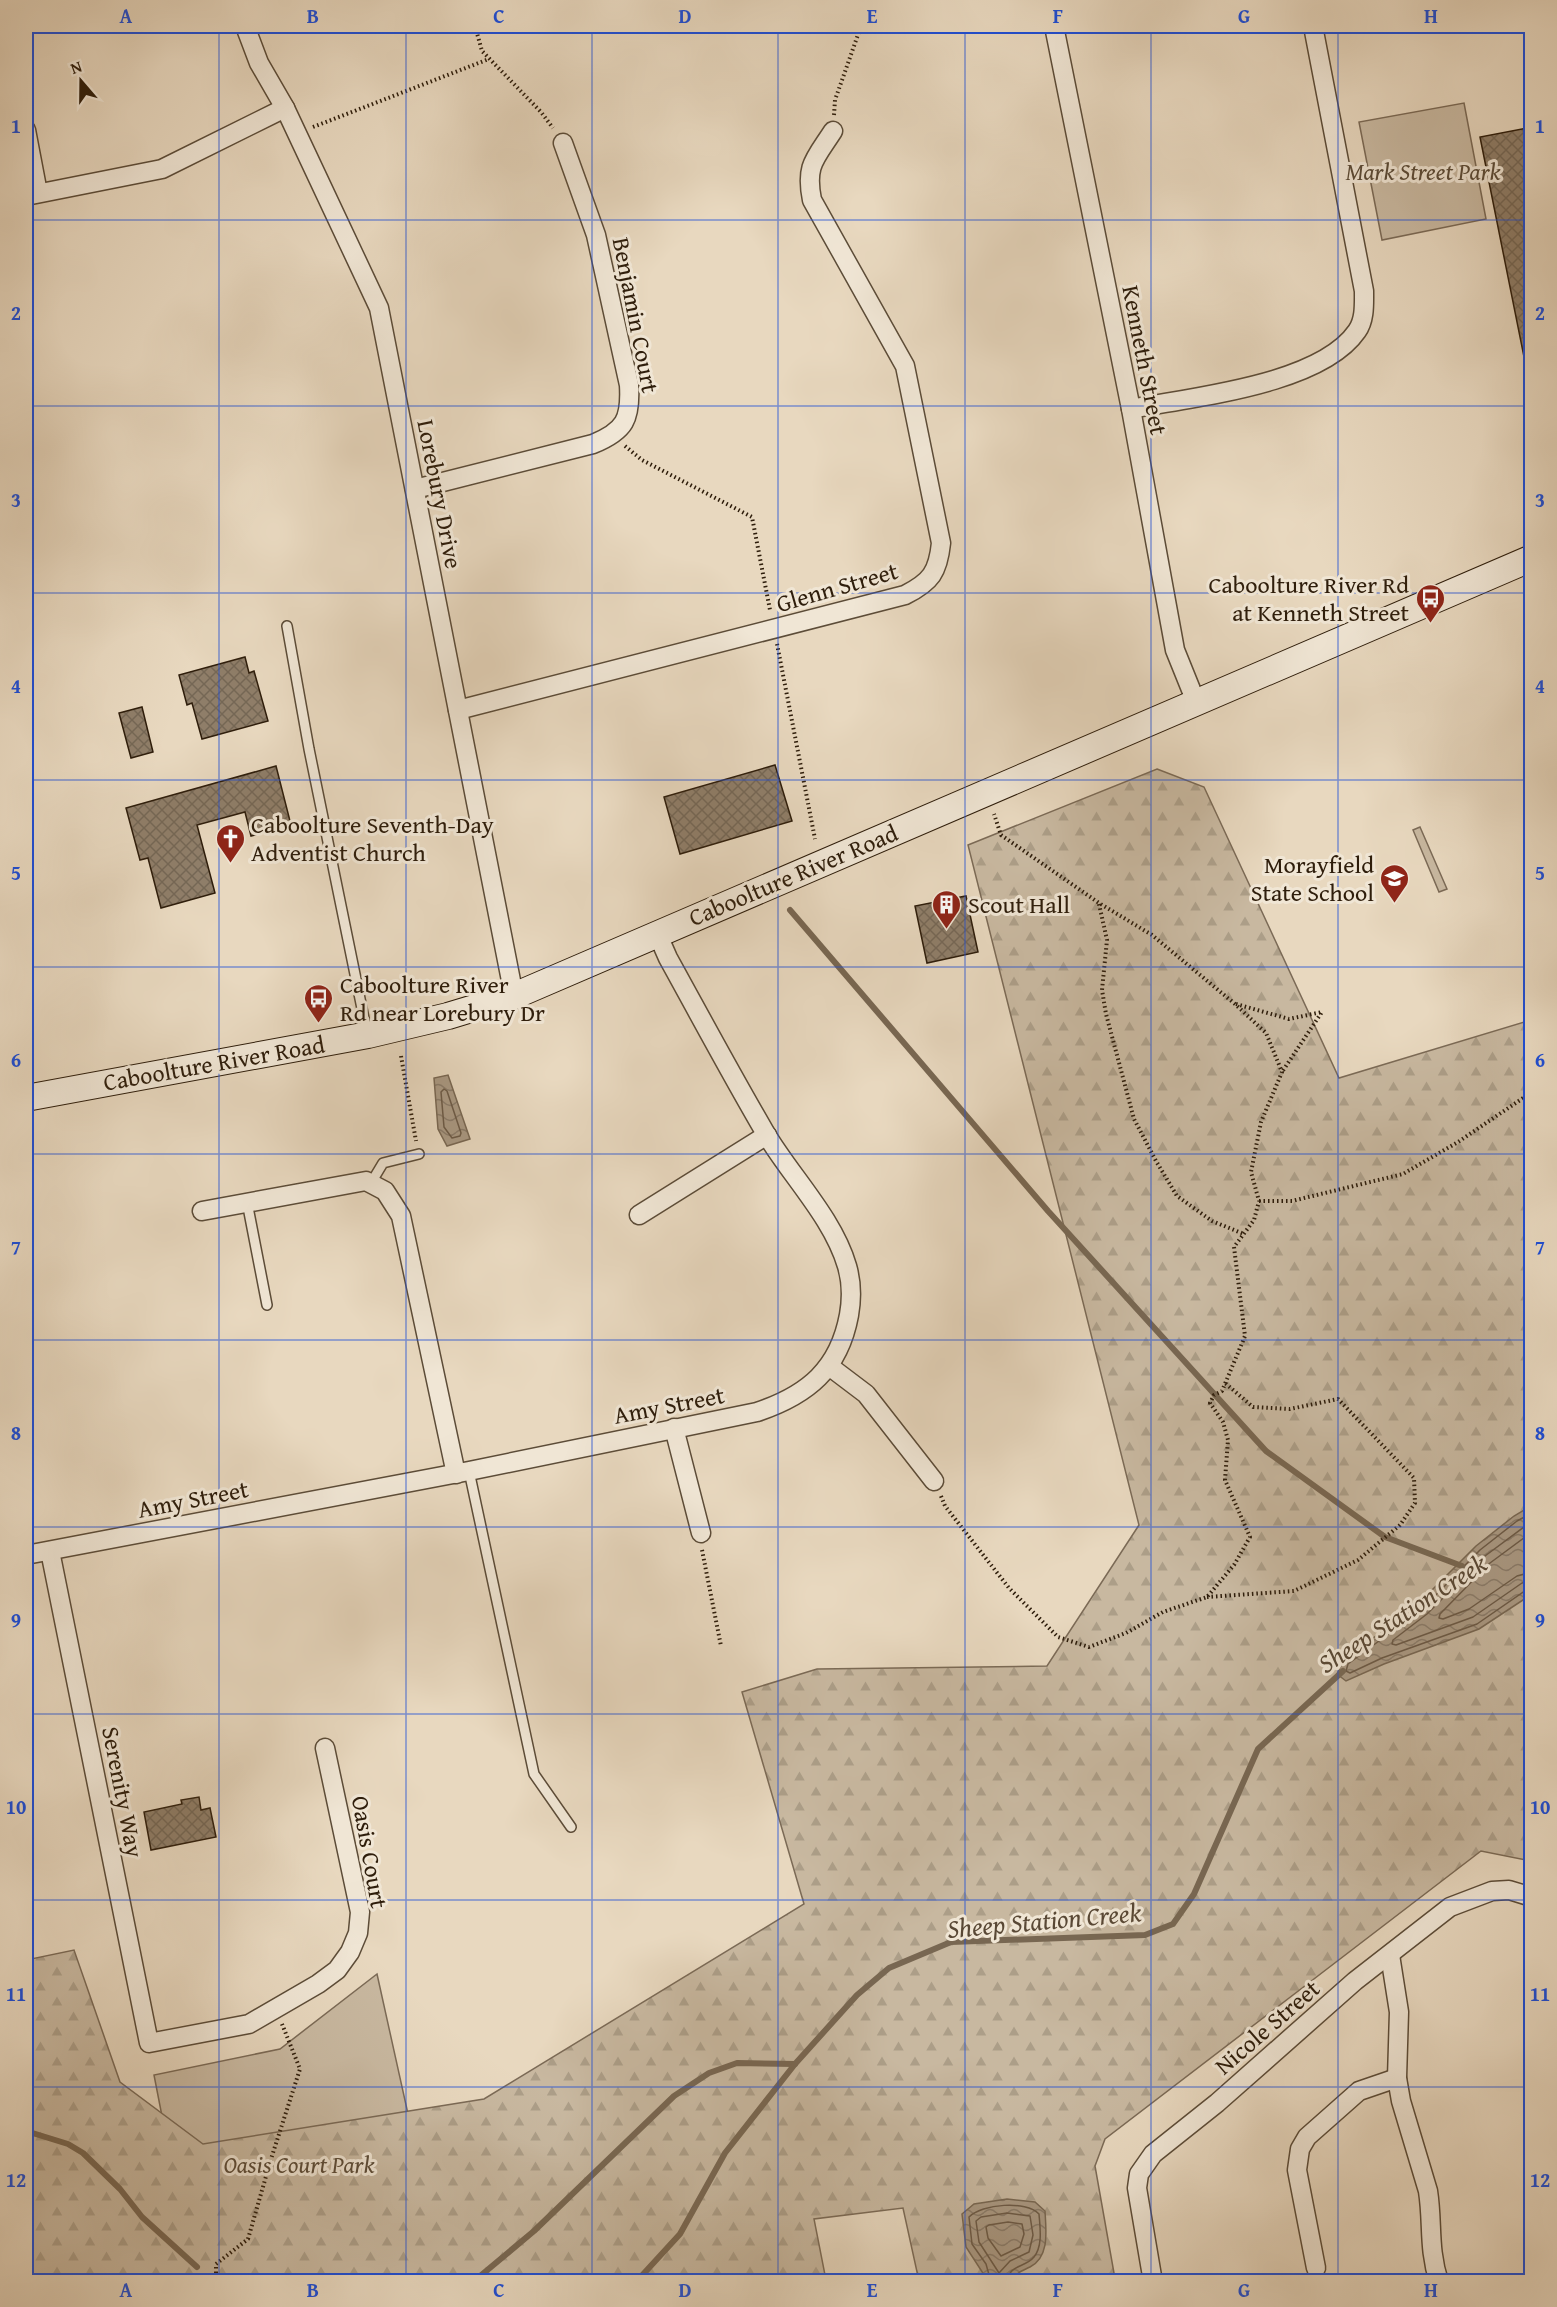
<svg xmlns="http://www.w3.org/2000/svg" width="1557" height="2307" font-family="'Gentium Book Plus',serif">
  <defs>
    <pattern id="forest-firs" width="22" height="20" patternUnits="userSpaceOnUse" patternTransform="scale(1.5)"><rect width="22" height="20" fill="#c8b8a0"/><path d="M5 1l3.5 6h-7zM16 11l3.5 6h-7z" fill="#ac9e88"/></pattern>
    <pattern id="water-waves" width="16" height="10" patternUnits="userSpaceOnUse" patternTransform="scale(1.5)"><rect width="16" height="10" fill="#a99882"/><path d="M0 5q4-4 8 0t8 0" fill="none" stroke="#8a7b69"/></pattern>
    <pattern id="building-cross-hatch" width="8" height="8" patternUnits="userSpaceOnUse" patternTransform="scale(1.5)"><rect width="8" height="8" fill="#8f7e69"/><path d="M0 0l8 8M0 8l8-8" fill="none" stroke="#756755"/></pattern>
  </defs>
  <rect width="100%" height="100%" fill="#e8d8bf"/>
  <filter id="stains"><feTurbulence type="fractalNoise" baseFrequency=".00333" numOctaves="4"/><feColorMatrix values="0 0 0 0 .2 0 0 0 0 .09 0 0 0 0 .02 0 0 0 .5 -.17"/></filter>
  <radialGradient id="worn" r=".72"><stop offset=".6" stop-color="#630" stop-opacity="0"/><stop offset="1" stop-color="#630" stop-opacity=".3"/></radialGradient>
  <g fill="#c8b8a0" stroke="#7b6a56" stroke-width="1.5">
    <path d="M1464,103L1486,219L1382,240L1359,122Z"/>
    <path d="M1420,827L1447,889L1439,892L1413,830Z"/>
    <path d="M377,1974L445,2281H194L154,2075L280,2049Z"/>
  </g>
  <path fill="url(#forest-firs)" stroke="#7b6a56" stroke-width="1.5" d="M1157,769L1204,787L1339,1078L1531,1020V1861L1481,1851L1105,2139L1095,2166L1114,2273L1107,2281H919L903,2208L814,2219L826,2280L818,2281L26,2282V1960L74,1950L120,2082L203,2144L484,2099L804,1904L742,1692L817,1669L1047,1666L1139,1525L968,845Z"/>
  <g fill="url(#water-waves)" stroke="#786752" stroke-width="1.5">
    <path d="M448,1075L470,1139L447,1146L438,1129L434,1078Z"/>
    <path d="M1531,1506V1592L1526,1598L1479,1629L1384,1664L1346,1681L1337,1674L1343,1661L1418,1604L1476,1546L1514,1516Z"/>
    <path d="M1007,2199L1035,2202L1045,2211C1046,2230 1050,2257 1030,2267C1022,2271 1016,2272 1013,2281H988L966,2247L962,2214L974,2204Z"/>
  </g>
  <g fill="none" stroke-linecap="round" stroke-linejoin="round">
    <g stroke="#6c5a46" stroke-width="1.5">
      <path d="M444,1089L447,1091L461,1133L460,1136L452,1138L444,1127L441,1092Z"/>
      <path d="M1532,1513L1517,1521L1480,1550L1422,1609L1348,1664L1346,1671L1350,1673L1382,1658L1477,1624L1526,1590L1532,1589"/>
      <path d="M1532,1521L1485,1556L1427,1614L1393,1640L1392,1644L1396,1645L1473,1617L1522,1583L1532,1581"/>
      <path d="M1532,1532L1490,1563L1440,1614L1439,1618L1443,1619L1469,1609L1517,1576L1532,1572"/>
      <path d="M1007,2213L1030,2216L1033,2235L1029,2252L1010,2261L999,2273L979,2242L976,2221L981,2217Z"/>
      <path d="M1008,2222L1022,2224L1024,2234L1020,2247L1001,2256L988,2238L986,2227L989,2225Z"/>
      <path d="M991,2282L986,2264L972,2244L969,2217C982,2204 1026,2200 1039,2214C1040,2227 1043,2246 1034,2257C1025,2268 1009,2264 1007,2282"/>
    </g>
    <g stroke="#786752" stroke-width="6">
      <path d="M790,910L1048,1211L1266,1451L1385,1537L1462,1566"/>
      <path d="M26,2131L68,2144L83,2153L120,2189L142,2217L197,2267"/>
      <path d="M473,2282L534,2231L674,2096L709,2073L737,2063L795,2064"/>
      <path d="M636,2282L680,2234L725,2153L795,2064L857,1995L889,1968L951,1942L1145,1935L1173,1924L1194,1894L1258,1749L1343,1671"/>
    </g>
  </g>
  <g fill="url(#building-cross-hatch)" stroke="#2e1d0b" stroke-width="1.5">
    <path d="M1532,127V356L1524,357L1480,137Z"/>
    <path d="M245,657L249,673L254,671L268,721L202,739L192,703L187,705L179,675Z"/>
    <path d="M142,707L153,752L131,758L119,713Z"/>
    <path d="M775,765L792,821L680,854L664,797Z"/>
    <path d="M276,766L291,825L251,836L245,812L197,825L215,893L161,908L148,858L140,860L126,808Z"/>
    <path d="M966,896L978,952L927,963L915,906Z"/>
    <path d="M199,1797L201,1810L210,1808L216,1837L151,1850L144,1812L182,1804L181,1800Z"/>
  </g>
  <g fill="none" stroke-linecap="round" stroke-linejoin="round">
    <defs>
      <g id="service">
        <path d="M287,626L309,749L367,1033"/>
        <path d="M371,1183L383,1163L419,1154"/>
        <path d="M247,1202L267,1305"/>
        <path d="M469,1471L534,1774L571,1827"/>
      </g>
      <g id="minor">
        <path d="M245,26L259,63L285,108L379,308L514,996"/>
        <path d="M1054,26L1131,409L1175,650L1196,702"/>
        <path d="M26,130L38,193"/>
        <path d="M26,196L162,169L285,108"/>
        <path d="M1131,409C1192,397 1320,385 1357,331C1365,320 1364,304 1364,291L1313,26"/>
        <path d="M415,489L593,444C625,431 631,419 629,385L596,235L563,143"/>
        <path d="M458,710L905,595C931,582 938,572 941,543L905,366L812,200C805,165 815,159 833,131"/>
        <path d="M202,1211L366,1181L385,1191L401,1216L456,1474"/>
        <path d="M639,1215L767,1135"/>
        <path d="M829,1366L866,1394L934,1481"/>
        <path d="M674,1428L701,1533"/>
        <path d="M50,1551L149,2043L249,2024L318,1984L337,1970L350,1952L358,1933L360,1912L325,1748"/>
        <path d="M26,1555L469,1471L757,1412C808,1395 839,1369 849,1315C852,1298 852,1283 847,1266C833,1218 791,1176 766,1134C732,1076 700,1016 668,958L657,933"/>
        <path d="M1390,1955L1399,2012L1397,2078L1401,2101L1428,2191C1433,2223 1428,2248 1439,2282"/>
        <path d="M1316,2268L1297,2170L1300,2149L1307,2137L1359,2091L1397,2078"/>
        <path d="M1153,2282L1137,2188L1139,2174L1153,2154L1217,2103L1355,1981L1450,1907L1492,1891L1509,1890L1532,1897"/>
      </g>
      <path id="secondary" d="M26,1098L368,1035L448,1016L514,996L1532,558"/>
    </defs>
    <use href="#service" stroke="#5c4c38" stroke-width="12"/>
    <use href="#minor" stroke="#5c4c38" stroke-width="21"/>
    <use href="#secondary" stroke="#2e1d0b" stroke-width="28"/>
    <g stroke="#2e1d0b" stroke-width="4" stroke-dasharray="1.5 3" stroke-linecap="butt">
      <path d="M475,26L482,51L541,112L553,128"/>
      <path d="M834,115L835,100L861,26"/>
      <path d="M313,127L489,59"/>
      <path d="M625,446L642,460L752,517L770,610"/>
      <path d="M777,644L815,839"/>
      <path d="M1099,904L1107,940L1102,990L1106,1014L1134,1119L1156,1161L1177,1196L1212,1221L1244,1234"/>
      <path d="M1236,1004L1289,1019L1322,1012L1282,1072"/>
      <path d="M401,1056L416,1141"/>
      <path d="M1259,1201H1292L1403,1174L1458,1142L1532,1092"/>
      <path d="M941,1496L945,1506L1009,1588L1058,1637L1089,1647L1126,1633L1163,1612L1207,1597L1234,1565L1250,1537L1225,1480L1228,1440L1223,1422L1210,1403L1214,1395L1222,1391L1245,1336L1234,1247L1254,1220L1259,1201L1251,1172L1261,1122L1282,1072L1266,1033L1235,1004L1152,935L1099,903L1001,835L994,814"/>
      <path d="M702,1550L721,1646"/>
      <path d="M1207,1597L1294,1591L1358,1560L1400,1525L1415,1503L1414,1478L1338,1399L1290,1409L1253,1407L1225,1383"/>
      <path d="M216,2282V2264L248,2239L271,2159L300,2069L282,2024"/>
    </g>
    <use href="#service" stroke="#f0e6d5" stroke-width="9"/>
    <use href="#minor" stroke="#f0e6d5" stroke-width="18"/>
    <use href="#secondary" stroke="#f0e6d5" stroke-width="26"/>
  </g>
  <path fill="none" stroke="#1d4ed8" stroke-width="1.5" stroke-opacity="0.55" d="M219,26V2282M406,26V2282M592,26V2282M778,26V2282M965,26V2282M1151,26V2282M1338,26V2282M26,220H1532M26,406H1532M26,593H1532M26,780H1532M26,967H1532M26,1154H1532M26,1340H1532M26,1527H1532M26,1714H1532M26,1900H1532M26,2087H1532"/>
  <defs>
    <symbol id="bus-pin" viewBox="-11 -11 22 30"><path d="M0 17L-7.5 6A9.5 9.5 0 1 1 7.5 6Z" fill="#8f2418" stroke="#f0e6d5"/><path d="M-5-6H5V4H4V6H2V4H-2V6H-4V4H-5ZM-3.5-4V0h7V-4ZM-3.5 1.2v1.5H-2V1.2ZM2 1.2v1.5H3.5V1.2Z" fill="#fff"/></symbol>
    <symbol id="church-pin" viewBox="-11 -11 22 30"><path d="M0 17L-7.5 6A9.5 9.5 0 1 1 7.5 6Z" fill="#8f2418" stroke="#f0e6d5"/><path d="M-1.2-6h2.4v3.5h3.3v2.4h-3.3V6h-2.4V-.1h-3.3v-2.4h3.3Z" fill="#fff"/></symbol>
    <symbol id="school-pin" viewBox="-11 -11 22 30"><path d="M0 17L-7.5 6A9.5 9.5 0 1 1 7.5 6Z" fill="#8f2418" stroke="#f0e6d5"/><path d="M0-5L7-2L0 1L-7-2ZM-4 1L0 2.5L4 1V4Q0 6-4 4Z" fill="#fff"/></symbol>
    <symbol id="building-pin" viewBox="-11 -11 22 30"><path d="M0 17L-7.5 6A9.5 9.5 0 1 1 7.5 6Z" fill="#8f2418" stroke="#f0e6d5"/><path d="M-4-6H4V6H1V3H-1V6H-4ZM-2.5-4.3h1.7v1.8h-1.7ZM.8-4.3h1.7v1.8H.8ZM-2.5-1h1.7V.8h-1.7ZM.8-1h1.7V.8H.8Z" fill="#fff"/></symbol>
  </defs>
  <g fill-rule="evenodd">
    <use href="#bus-pin" x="1414" y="582" width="33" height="45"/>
    <use href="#church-pin" x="214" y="822" width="33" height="45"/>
    <use href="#school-pin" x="1378" y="862" width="33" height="45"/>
    <use href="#building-pin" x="930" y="888" width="33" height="45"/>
    <use href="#bus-pin" x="302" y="982" width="33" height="45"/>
  </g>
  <g text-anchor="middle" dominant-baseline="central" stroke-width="6" stroke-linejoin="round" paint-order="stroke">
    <g font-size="24" font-style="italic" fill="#5c4c38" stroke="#f0e6d5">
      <text x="1423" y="171">Mark Street Park</text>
      <text x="299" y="2164">Oasis Court Park</text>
    </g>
    <g font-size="24" fill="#2e1d0b" stroke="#f0e6d5">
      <text transform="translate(636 315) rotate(79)">Benjamin Court</text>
      <text transform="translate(1145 360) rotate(79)">Kenneth Street</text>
      <text transform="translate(440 494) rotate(79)">Lorebury Drive</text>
      <text transform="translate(837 587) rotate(-16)">Glenn Street</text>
      <text transform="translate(793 875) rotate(-23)">Caboolture River Road</text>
      <text transform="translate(214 1063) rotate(-10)">Caboolture River Road</text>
      <text transform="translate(669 1405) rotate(-11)">Amy Street</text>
      <text transform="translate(193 1499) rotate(-11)">Amy Street</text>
      <text transform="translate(123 1792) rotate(79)">Serenity Way</text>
      <text transform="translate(370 1852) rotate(80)">Oasis Court</text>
      <text transform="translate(1267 2027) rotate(-41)">Nicole Street</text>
    </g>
    <g font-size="24" fill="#2e1d0b" stroke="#f0e6d5" text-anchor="start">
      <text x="1409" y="584" text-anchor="end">Caboolture River Rd<tspan x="1409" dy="28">at Kenneth Street</tspan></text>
      <text x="251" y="824">Caboolture Seventh-Day<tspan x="251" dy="28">Adventist Church</tspan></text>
      <text x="1374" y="864" text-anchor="end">Morayfield<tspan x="1374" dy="28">State School</tspan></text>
      <text x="968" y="904">Scout Hall</text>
      <text x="340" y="984">Caboolture River<tspan x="340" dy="28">Rd near Lorebury Dr</tspan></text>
    </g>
    <g font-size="26" font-style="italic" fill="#594835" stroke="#f0e6d5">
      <text transform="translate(1402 1613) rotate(-33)">Sheep Station Creek</text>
      <text transform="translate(1044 1920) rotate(-5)">Sheep Station Creek</text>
    </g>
  </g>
  <rect width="1557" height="2307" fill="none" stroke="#e8d8bf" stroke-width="66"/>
  <g transform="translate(81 81) rotate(340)" stroke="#f0e6d5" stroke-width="4.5" paint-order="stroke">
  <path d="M0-4.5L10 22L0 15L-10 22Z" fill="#2e1d0b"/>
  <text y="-9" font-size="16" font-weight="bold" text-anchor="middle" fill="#2e1d0b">N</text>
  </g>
  <rect x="33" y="33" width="1491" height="2241" fill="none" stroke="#1d4ed8" stroke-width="2"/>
  <g font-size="20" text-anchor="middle" font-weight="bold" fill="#1d4ed8">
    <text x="126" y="23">A</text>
    <text x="313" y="23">B</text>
    <text x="499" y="23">C</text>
    <text x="685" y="23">D</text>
    <text x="872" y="23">E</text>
    <text x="1058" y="23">F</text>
    <text x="1244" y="23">G</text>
    <text x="1431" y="23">H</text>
    <text x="16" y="133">1</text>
    <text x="1540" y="133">1</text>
    <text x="16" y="320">2</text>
    <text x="1540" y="320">2</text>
    <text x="16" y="507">3</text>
    <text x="1540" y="507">3</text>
    <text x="16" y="693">4</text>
    <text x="1540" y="693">4</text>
    <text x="16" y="880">5</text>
    <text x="1540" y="880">5</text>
    <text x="16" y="1067">6</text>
    <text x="1540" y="1067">6</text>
    <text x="16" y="1254">7</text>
    <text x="1540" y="1254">7</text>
    <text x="16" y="1440">8</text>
    <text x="1540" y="1440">8</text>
    <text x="16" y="1627">9</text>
    <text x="1540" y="1627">9</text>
    <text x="16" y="1814">10</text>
    <text x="1540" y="1814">10</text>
    <text x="16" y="2001">11</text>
    <text x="1540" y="2001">11</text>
    <text x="16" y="2187">12</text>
    <text x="1540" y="2187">12</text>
    <text x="126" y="2297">A</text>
    <text x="313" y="2297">B</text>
    <text x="499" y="2297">C</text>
    <text x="685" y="2297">D</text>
    <text x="872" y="2297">E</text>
    <text x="1058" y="2297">F</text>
    <text x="1244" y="2297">G</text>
    <text x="1431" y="2297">H</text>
  </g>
  <rect width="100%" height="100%" filter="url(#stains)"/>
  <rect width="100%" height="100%" fill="url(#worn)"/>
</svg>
